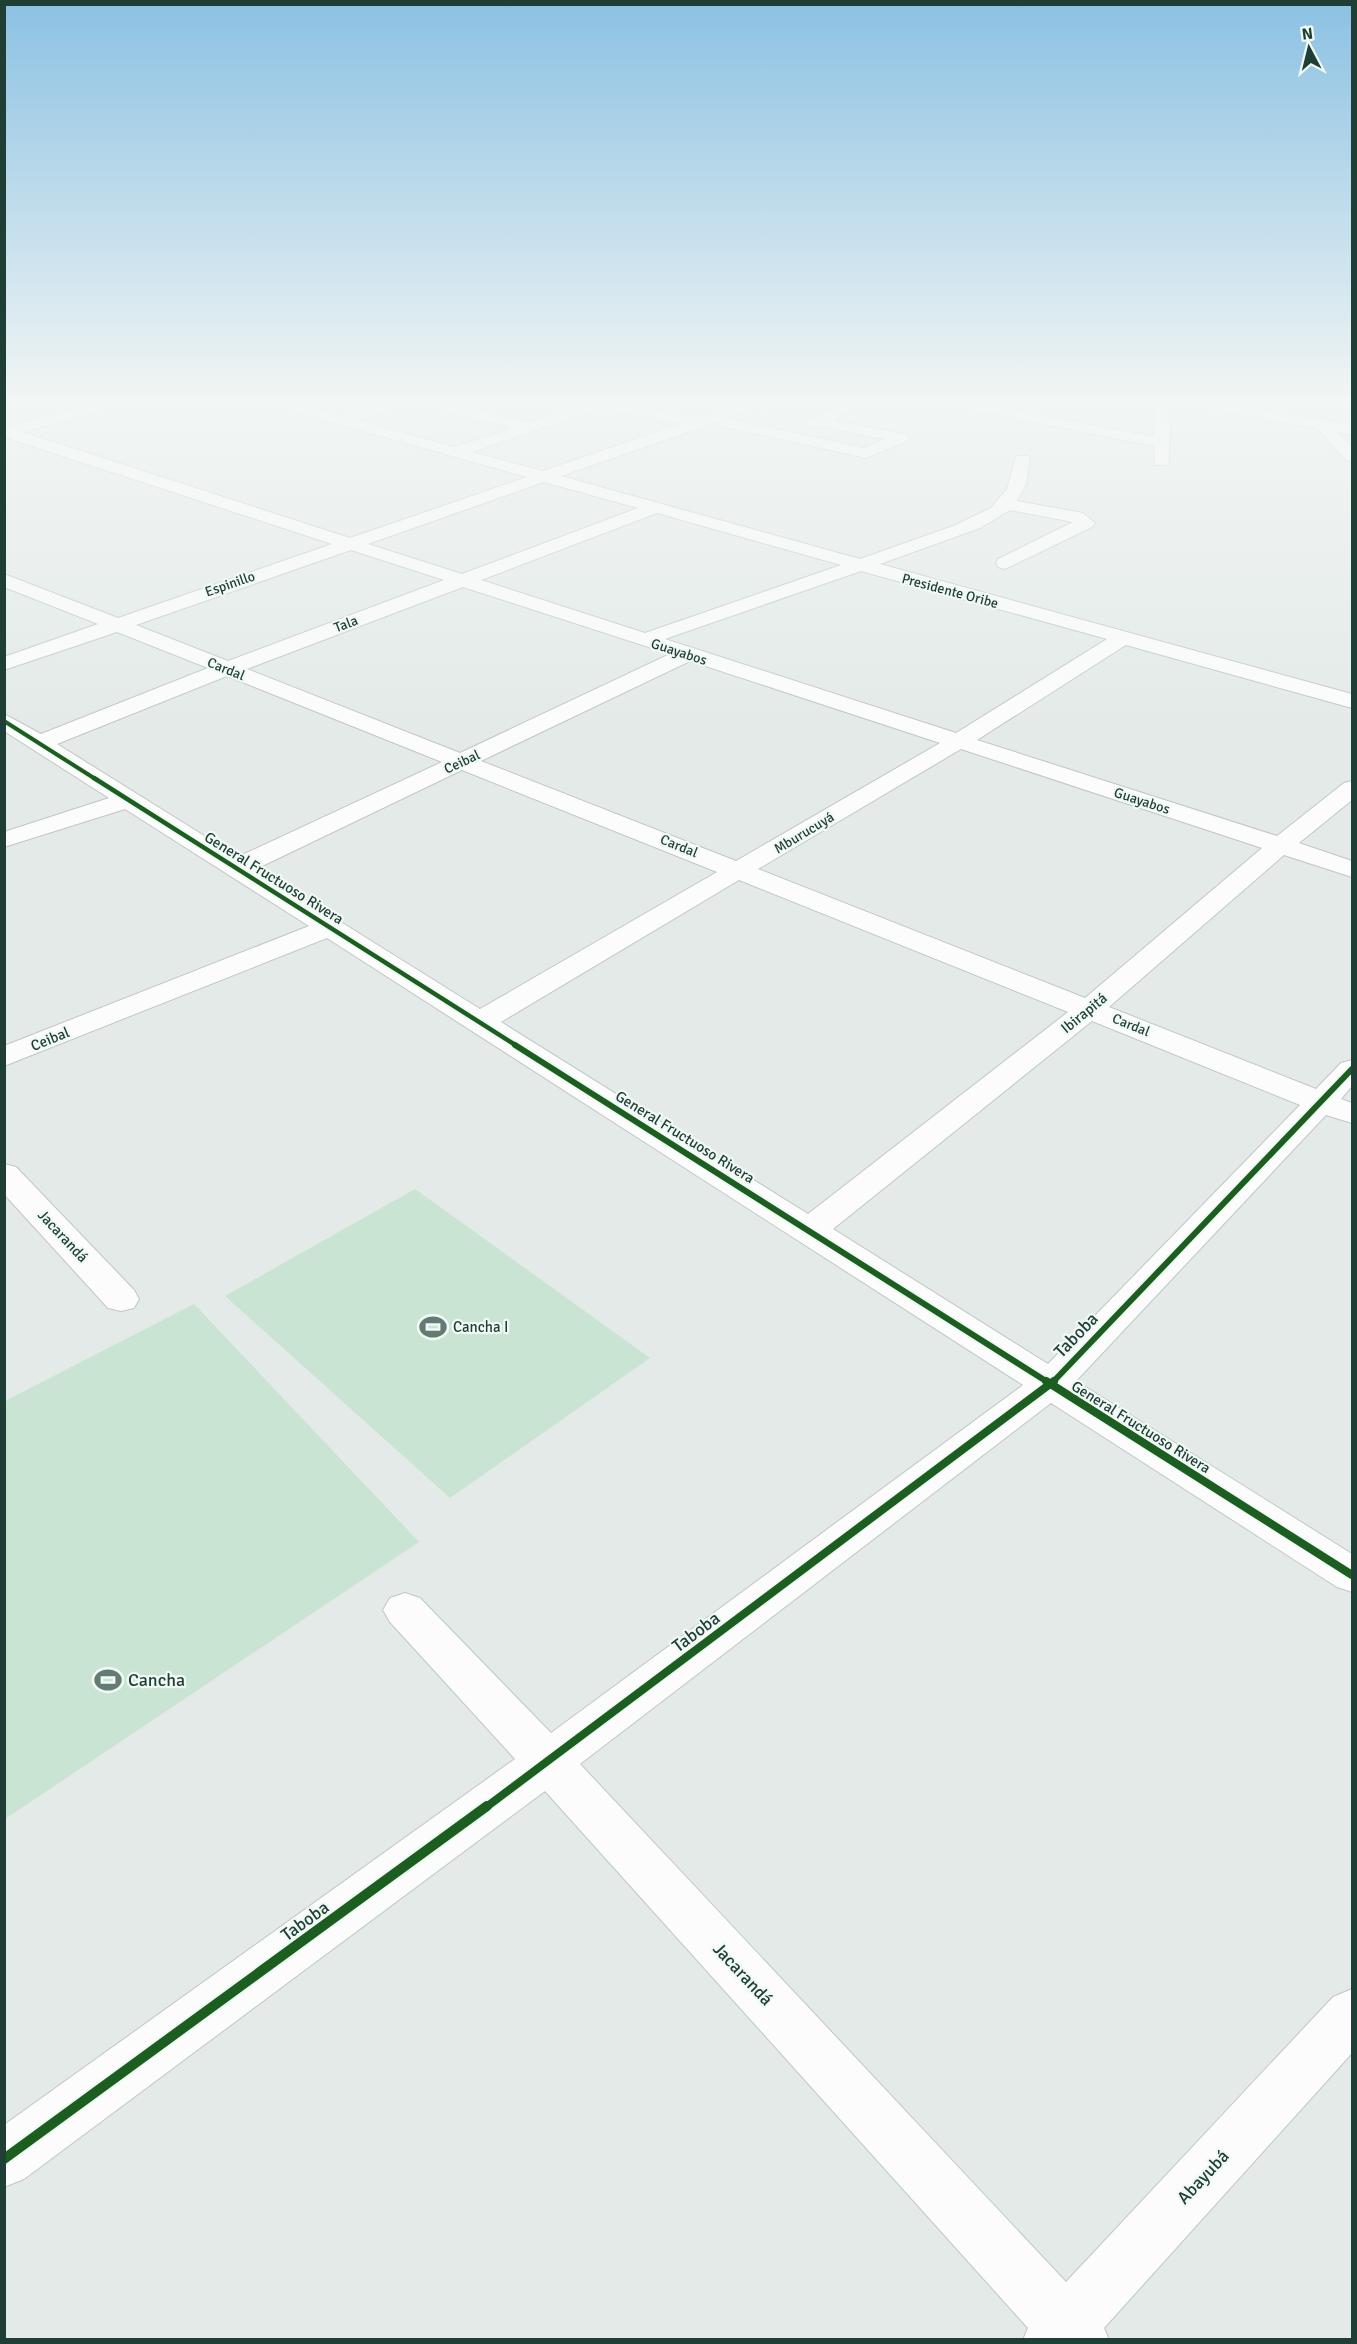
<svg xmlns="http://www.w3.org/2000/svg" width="1357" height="2344" font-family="Signika,sans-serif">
  <rect width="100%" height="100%" fill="#e3eae7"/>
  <g fill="#cae4d3">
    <path d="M415,1189L650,1358L450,1498L225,1296Z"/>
    <path d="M194,1304L419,1542L5,1819V1401Z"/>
  </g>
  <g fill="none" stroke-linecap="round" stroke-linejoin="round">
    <defs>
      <g id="minor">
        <path d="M104,401H128L126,404L22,432L350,538L527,477L266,404L264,401H287L340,415L389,401H411L409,404L357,420L454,447L513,428L415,404L413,401H438L529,422L580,405L577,401H615L614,403L700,417L748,401H769L767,404L726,418L864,448L884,439L818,426L812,428L804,423L850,401H869L833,420L907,435L909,438L907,441L866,458L721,426L720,421L561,476L860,559L953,526L991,508L1007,489L1016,456H1028L1030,459L1026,484L1017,501L1083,513L1095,523L1092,527L1005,569L998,567L996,563L998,559L1073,522L1010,510L980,528L880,564L1352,694V708L1126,645L977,740L1277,836L1344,783L1352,781V800L1299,843L1352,861V877L1284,855L1109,1007L1316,1089L1341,1063L1352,1060V1086L1341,1099L1352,1103V1123L1326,1115L1076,1381L1352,1554V1592L1337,1587L1051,1403L580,1764L1066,2282L1333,1997L1352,1989V2053L1104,2328L1109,2340H1023L1028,2328L545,1791L24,2179L4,2187V2125L515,1759L390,1622L383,1610L390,1598L405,1593L420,1598L551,1733L1023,1385L327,938L4,1066V1046L309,926L125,809L4,847V832L109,798L4,731V714L41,734L208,668L117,632L4,670V657L98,624L4,587V574L118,618L332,544L4,437V427ZM599,409L682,423L543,471L472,452ZM544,482L638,508L462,574L368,544ZM657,513L841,565L645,633L481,580ZM351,550L444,580L228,661L136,625ZM861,571L1107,639L956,733L665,639ZM463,587L670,654L460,753L247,669ZM690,661L940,743L736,861L481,761ZM227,676L442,762L238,857L57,744ZM961,749L1262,848L1085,998L758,869ZM462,770L717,872L480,1009L256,869ZM739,880L1068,1012L808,1214L501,1022ZM1092,1021L1300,1105L1048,1364L833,1229Z"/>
        <path d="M940,401H969L1154,437L1156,401H1170L1169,462L1167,465H1155L1154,446L947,405Z"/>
        <path d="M1181,401H1212L1352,425V435L1338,432L1352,448V462L1346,460L1318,429L1188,405Z"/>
        <path d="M4,1164L16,1167L134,1290L139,1299L134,1308L121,1311L108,1308L4,1194Z"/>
      </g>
    </defs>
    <use href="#minor" stroke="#c0c7c4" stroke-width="2"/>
    <use href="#minor" fill="#fbfcfb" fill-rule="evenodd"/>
    <defs>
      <path id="cycleway-far4" d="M4,721L97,780"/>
      <path id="cycleway-far3" d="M94,778L517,1046"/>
      <g id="cycleway-far2">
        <path d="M515,1045L1049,1383"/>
        <path d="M1052,1383L1352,1069"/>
      </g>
      <g id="cycleway-far1">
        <path d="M1046,1381L1352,1575"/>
        <path d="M485,1808L1054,1381"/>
      </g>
      <path id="cycleway" d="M4,2159L487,1806"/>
    </defs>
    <use href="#cycleway-far4" stroke="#f1f9f5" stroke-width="6"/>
    <use href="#cycleway-far3" stroke="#f1f9f5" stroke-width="8"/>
    <use href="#cycleway-far2" stroke="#f1f9f5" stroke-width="10"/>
    <use href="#cycleway-far1" stroke="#f1f9f5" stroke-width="11"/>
    <use href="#cycleway" stroke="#f1f9f5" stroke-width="14"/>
    <use href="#cycleway-far4" stroke="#1b5e20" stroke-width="4"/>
    <use href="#cycleway-far3" stroke="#1b5e20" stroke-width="4.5"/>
    <use href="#cycleway-far2" stroke="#1b5e20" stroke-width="6"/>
    <use href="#cycleway-far1" stroke="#1b5e20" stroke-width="8"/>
    <use href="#cycleway" stroke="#1b5e20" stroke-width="10"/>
  </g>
  <linearGradient id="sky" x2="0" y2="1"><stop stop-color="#8bc1e3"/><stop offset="0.55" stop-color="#f2f6f4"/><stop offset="1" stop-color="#f2f6f4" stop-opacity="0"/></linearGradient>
  <rect width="1357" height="729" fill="url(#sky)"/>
  <defs>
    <symbol id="stadium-bare" viewBox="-9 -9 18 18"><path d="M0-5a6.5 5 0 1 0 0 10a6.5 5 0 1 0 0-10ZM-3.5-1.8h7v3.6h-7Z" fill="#647b74" stroke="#f1f9f5" stroke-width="2.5" paint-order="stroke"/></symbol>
  </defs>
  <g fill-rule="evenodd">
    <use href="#stadium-bare" x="414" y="1308" width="38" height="38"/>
    <use href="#stadium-bare" x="89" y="1661" width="38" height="38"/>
  </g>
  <g text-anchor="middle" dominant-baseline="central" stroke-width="4.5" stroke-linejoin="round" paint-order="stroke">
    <g font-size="14" fill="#1f3f36" stroke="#f1f9f5">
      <text transform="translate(230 584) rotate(-19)">Espinillo</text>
      <text transform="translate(950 591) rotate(15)">Presidente Oribe</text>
      <text transform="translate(346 624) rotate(-21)">Tala</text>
      <text transform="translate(679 652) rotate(18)">Guayabos</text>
      <text transform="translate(226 669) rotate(22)">Cardal</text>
      <text transform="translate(462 762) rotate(-25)">Ceibal</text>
      <text transform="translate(1142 801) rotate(18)">Guayabos</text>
      <text transform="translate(804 833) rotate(-31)">Mburucuyá</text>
      <text transform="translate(679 846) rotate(22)">Cardal</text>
      <text transform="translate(1131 1025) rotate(22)">Cardal</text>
    </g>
    <g font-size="15" fill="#1f3f36" stroke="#f1f9f5">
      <text transform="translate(274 878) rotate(32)">General Fructuoso Rivera</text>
      <text transform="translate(1084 1013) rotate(-39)">Ibirapitá</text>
      <text transform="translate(50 1039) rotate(-22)">Ceibal</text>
      <text transform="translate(685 1137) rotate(32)">General Fructuoso Rivera</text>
      <text transform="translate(63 1236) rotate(47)">Jacarandá</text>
      <text transform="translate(1141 1427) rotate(32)">General Fructuoso Rivera</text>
    </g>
    <g font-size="15" fill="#1f3f36" stroke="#f1f9f5" text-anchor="start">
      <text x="453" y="1327">Cancha I</text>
    </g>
    <g font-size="18" fill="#1f3f36" stroke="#f1f9f5">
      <text transform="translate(1076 1335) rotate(-46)">Taboba</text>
      <text transform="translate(696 1632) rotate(-37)">Taboba</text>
      <text transform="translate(305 1921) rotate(-36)">Taboba</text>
      <text transform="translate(743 1974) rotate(47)">Jacarandá</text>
      <text transform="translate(1203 2177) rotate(-47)">Abayubá</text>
    </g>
    <g font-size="18" fill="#1f3f36" stroke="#f1f9f5" text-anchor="start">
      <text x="128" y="1680">Cancha</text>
    </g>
  </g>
  <rect width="1357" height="2344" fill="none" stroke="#1f3f36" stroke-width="12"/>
  <g transform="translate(1309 48) rotate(353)" stroke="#f1f9f5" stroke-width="4.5" paint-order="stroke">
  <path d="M0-4.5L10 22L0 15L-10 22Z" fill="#1f3f36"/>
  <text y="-9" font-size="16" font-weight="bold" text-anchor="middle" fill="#1f3f36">N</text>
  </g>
</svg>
